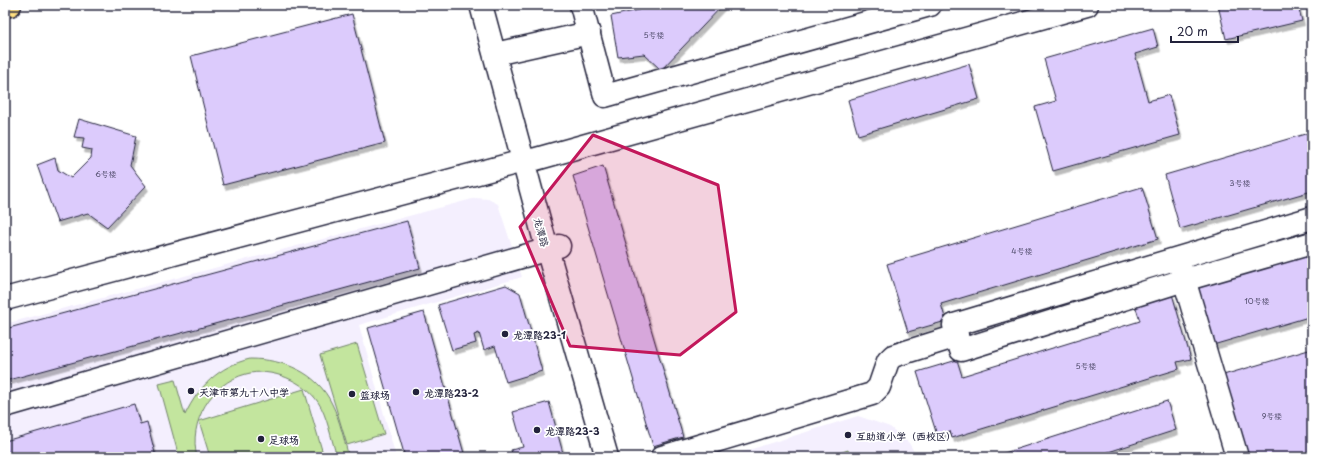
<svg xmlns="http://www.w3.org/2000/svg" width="1317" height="462" font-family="'Playpen Sans','LXGW WenKai TC',sans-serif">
  <defs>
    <filter id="shadow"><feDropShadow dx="2.5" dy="4.5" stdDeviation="0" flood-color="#0004"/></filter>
  </defs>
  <rect width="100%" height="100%" fill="#fff"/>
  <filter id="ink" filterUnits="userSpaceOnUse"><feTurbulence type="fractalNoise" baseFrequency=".025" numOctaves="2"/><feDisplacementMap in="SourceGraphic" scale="8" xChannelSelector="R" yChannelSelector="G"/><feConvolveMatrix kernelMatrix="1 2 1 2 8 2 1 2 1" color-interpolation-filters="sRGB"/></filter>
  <g filter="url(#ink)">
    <g fill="#f4effe">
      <path d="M476,198L488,199L498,204L522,277L359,325L396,457H5V324Z"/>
      <path d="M858,416L890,427L909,443L917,457H726Z"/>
    </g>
    <g fill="#c3e59e" stroke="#72846c">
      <path d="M357,344L384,434L347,445L320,355Z"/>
      <path d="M250,359C283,359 317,372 332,404C340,420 344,440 349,457H337C332,442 327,415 318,402C304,381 271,367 246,374C211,383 188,422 197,457H179L159,384L175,380L185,415C198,387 219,366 250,359Z"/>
      <path d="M304,389L324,457H210L199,421Z"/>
      <path d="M848,450L850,457H828Z"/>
    </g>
    <g fill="#dccbfc" stroke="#22223b" filter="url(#shadow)">
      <path d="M644,5H723L661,70L644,54L618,57L611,16L639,10Z"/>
      <path d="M1218,5H1298L1302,21L1226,39Z"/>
      <path d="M352,14L385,143L223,185L191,56Z"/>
      <path d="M1153,28L1158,47L1135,54L1148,101L1169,95L1180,135L1053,171L1035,107L1056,101L1044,59Z"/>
      <path d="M969,64L979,99L858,135L848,100Z"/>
      <path d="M79,119L136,136L130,165L146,186L107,227L88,213L57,222L37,165L55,158L58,170L71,178L91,158L92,150L82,148L84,138L74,137Z"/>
      <path d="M1312,132V191L1180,229L1165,175Z"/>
      <path d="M603,166L683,437L653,446L573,176Z"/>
      <path d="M1142,187L1158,239L941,304L946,321L908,332L887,264Z"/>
      <path d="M407,221L420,268L5,381V329Z"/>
      <path d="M1312,252V316L1213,345L1197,286Z"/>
      <path d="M506,285L520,293L542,371L506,382L495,346L484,350L479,333L474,335L476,343L452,350L438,305Z"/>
      <path d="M1172,294L1191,359L1177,362L1179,369L952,438L950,431L937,435L917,372L957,360L962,376L1140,321L1135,305Z"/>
      <path d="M424,312L465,457H405L368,328Z"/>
      <path d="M1312,349V457H1243L1220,376Z"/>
      <path d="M1167,401L1176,430L1093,457H998V455Z"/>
      <path d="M549,402L564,457H513L511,450L523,447L513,412Z"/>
      <path d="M134,404L140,424L147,422L156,457H8L5,441Z"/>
    </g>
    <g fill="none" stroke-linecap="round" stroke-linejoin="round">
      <defs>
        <g id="minor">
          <path d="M481,5L547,249L607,457"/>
          <path d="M581,5L605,96L930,5"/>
          <path d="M495,54L589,33"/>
          <path d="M1180,266L1237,457"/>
          <path d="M5,299L523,161L536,159L1087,5"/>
          <path d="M957,336L961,350L1184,280L1312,243"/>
          <path d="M5,406L559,246"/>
          <path d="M662,457L872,394L879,387L888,361L893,356L957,336L954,325L1312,218"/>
        </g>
        <path id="major" d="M5,6L10,5"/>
      </defs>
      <use href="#minor" stroke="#22223b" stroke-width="25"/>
      <use href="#major" stroke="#22223b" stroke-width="25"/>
      <use href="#minor" stroke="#fff" stroke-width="22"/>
      <use href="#major" stroke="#ffdf80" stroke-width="22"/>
    </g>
  </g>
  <path fill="#c2185b" fill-opacity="0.2" stroke="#c2185b" stroke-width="3" stroke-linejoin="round" d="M593,135L718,185L736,312L680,355L570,346L520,227Z"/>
  <g fill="#22223b" stroke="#fff" stroke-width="1.5">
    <circle cx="505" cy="334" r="4"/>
    <circle cx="191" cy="391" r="4"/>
    <circle cx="416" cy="392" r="4"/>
    <circle cx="352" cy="394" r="4"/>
    <circle cx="537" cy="430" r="4"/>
    <circle cx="848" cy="435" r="4"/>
    <circle cx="261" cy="439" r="4"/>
  </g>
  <g text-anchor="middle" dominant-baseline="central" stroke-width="3.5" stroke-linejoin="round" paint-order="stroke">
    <g font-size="8" fill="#504c6b">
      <text x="654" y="35">5号楼</text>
      <text x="106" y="174">6号楼</text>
      <text x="1240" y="183">3号楼</text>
      <text x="1022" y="251">4号楼</text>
      <text x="1257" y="301">10号楼</text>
      <text x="1086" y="366">5号楼</text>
      <text x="1272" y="416">9号楼</text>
    </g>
    <g font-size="10" fill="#22223b" stroke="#fff">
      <text transform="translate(542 232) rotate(75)">龙潭路</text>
    </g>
    <g font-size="10" font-weight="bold" fill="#22223b" stroke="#fff" text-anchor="start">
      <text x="513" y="334">龙潭路23-1</text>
      <text x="199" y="391">天津市第九十八中学</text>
      <text x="424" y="392">龙潭路23-2</text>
      <text x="360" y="394">篮球场</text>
      <text x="545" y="430">龙潭路23-3</text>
      <text x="856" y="435">互助道小学（西校区）</text>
      <text x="269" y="439">足球场</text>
    </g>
  </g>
  <rect width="1317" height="462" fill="none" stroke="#fff" stroke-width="20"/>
  <rect x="10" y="10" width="1297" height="442" fill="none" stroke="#22223b" stroke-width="1.5" filter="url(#ink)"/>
  <path d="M1171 36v6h67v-6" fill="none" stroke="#22223b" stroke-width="2"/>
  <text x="1177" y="36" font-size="12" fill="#22223b" stroke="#ffffff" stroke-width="3" paint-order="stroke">20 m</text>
</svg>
